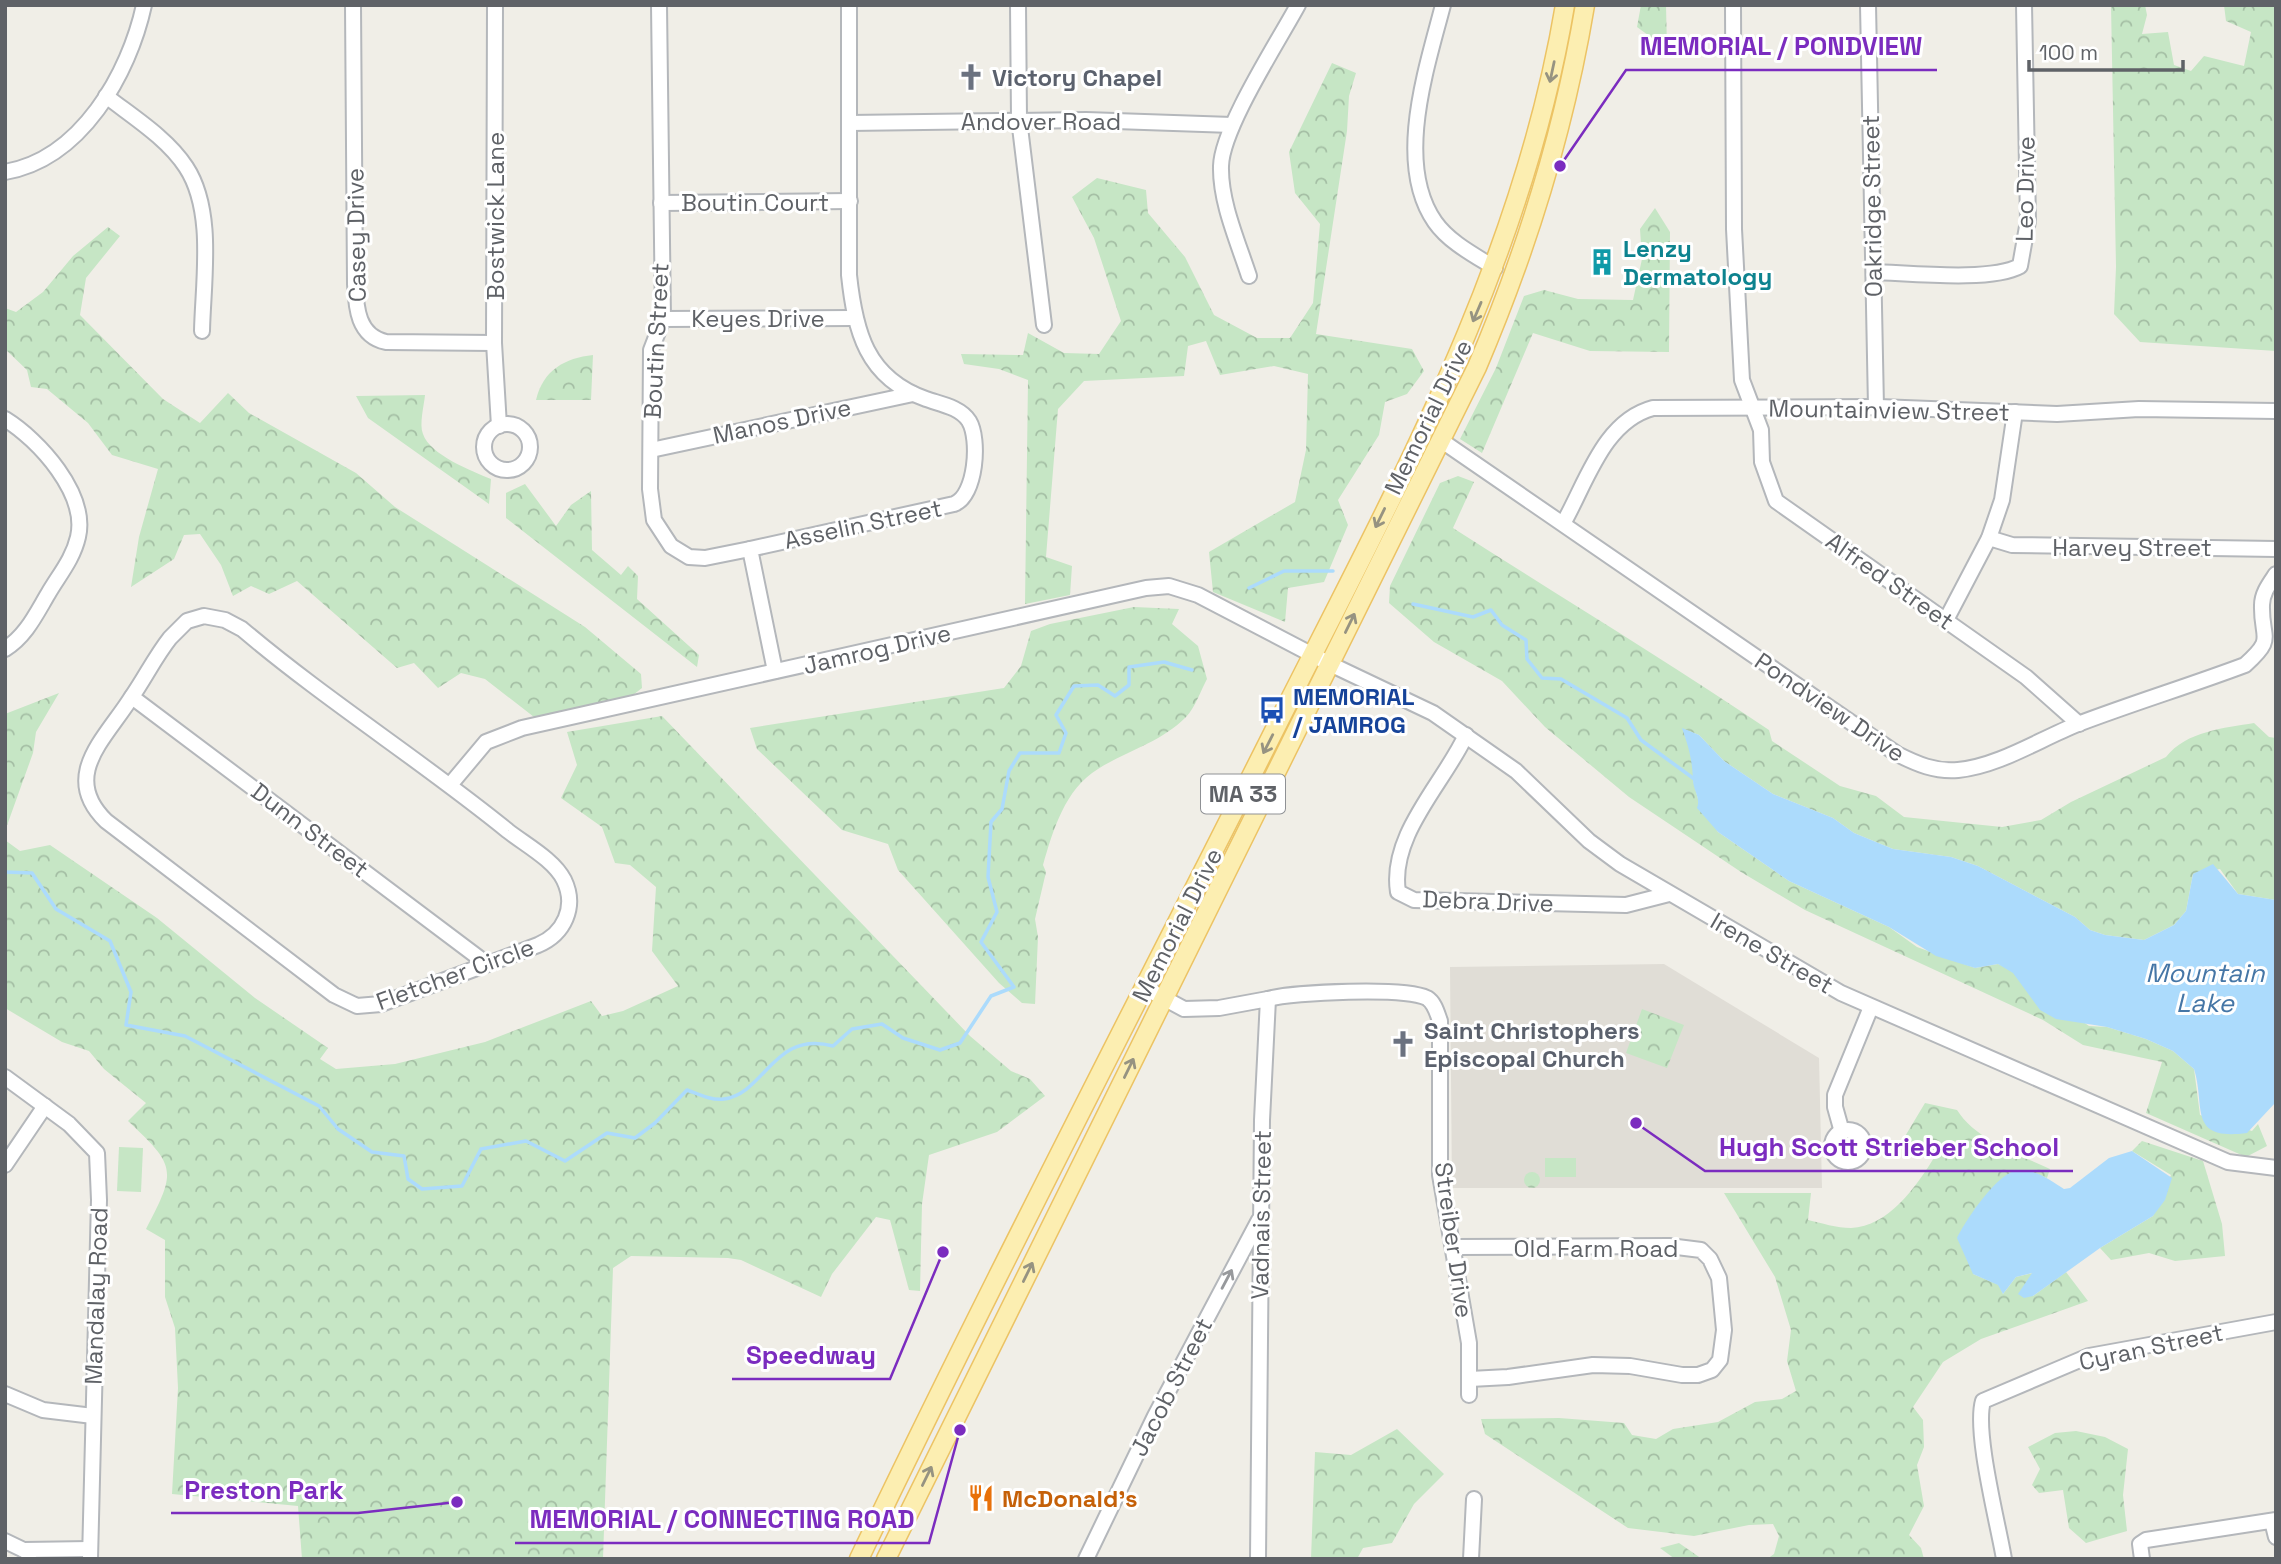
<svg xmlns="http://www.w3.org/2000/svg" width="2281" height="1564" font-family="'Space Grotesk',sans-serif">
  <defs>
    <pattern id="forest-crowns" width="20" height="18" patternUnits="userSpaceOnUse" patternTransform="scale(1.75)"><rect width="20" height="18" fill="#c6e6c5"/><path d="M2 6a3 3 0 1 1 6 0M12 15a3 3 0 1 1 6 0" fill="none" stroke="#a4bea4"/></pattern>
  </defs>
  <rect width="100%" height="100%" fill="#f0eee7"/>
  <path fill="#e0ddd6" d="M1664,964L1819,1058L1822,1188H1452L1450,967Z"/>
  <g fill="url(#forest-crowns)">
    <path d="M1641,5H1666L1667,49L1637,27Z"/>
    <path d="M2111,5H2145L2147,15L2142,34L2168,32L2174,65L2191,71L2204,56L2244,66L2251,32L2226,21L2224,5H2276V351L2140,342L2114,314L2116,267Z"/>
    <path d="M1332,63L1356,73L1349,96L1347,131L1316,334L1412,349L1424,371L1407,394L1385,402L1379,435L1338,500L1348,525L1324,582L1288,588L1285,622L1213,592L1209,552L1295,502L1306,450L1308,374L1274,366L1220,375L1206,341L1188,346L1184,376L1084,381L1058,409L1046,557L1072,566L1070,595L1025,604L1028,380L999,369L964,364L961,354L1023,355L1028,333L1064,353L1099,354L1121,321L1094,238L1072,197L1097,178L1146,190L1148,213L1185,257L1214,315L1257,338H1290L1313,303L1320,224L1295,193L1289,152Z"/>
    <path d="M1655,208L1670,232L1669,352L1590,351L1533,333L1482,453L1460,439L1496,368L1524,296L1544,290L1578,299L1633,300L1642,259L1640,229Z"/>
    <path d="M108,227L120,236L86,278L80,315L163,399L200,423L228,393L249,413L356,473L395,507L585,627L641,674L642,688L633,695L534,717L485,679L461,673L438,688L414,663L397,668L297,581L269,594L251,586L233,596L221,565L200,534L184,535L174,559L131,587L139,537L158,469L112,455L88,423L47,389L31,387L27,370L5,349V308L16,312L43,292L73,256Z"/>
    <path d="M593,355L591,400H536C543,370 565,358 593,355Z"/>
    <path d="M425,395C424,406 419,424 423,434C430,455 472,471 491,479L489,504L368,418L356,396Z"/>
    <path d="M1458,476L1474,482L1453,528C1559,596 1665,660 1769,730L1772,741L1840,786L1876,796L1904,817L2002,827L2041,820L2071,802L2166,757C2186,731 2225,728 2254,723L2269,737L2276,738V900L2238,894L2220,869L2193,874L2186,911L2174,925L2144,940L2105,935L2090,930L2075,917L1978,866L1951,857L1893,849L1854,833L1833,818L1773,794L1724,761L1699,735L1683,729L1695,765L1693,780L1699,803L1718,832L1789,881L1889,927L1917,947L1975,968L1998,964L2007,968L2089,1026L2107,1027L2146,1039L2173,1051L2194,1069L2200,1115L2252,1131L2258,1124L2267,1146L2246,1157L2146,1113L2162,1062L2083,1045L2043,1020L1805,910L1741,872L1629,797L1545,727L1502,681L1434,642L1389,603L1390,586L1440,483Z"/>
    <path d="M525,484L556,526L571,505L591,491L592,550L621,575L628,566L638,576L637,599L699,655L697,667L506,518V493Z"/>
    <path d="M1134,607L1179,609L1172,624L1198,646L1207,679C1201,690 1195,708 1186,717C1160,743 1128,750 1098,769C1065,789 1053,830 1043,865L1046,872L1035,919L1038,937L1035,1004L1022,1003L999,983L898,870L888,844L842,830L757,749L750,728L1004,688L1021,666L1031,631L1050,624Z"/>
    <path d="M59,693L36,732L33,753L5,831V714Z"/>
    <path d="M662,716L970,1036L1011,1071L1030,1079L1045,1096L997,1132L929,1155L922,1204L920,1291L909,1290L890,1220L876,1217L832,1274L821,1297L741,1260L728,1258L631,1256L613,1268L603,1559H302L298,1506L172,1494L178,1388L175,1328L165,1297V1240L146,1229C177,1170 176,1166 128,1121L146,1103L104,1069L89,1051L62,1042L5,1008V840L20,851L50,845L157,918L255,998L328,1048L320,1059L336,1069L395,1064L485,1042L591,1001L602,1016L623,1011L678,986L652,951L656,887L630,865L615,863L602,827L561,798L577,765L567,732Z"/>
    <path d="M1642,1009L1684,1025L1667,1068L1626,1053Z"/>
    <path d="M1925,1103L1957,1110C1976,1140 2018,1154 2050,1169L2047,1178L2026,1170L1973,1274L1999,1285L2003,1294L2016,1277L2033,1273V1296L2066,1272L2088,1301L1981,1339L1943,1362L1913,1407L1923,1420L1924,1447L1917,1465L1924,1506L1909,1535L1921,1548L1924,1559H1767L1774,1554L1779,1536L1773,1524L1749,1525L1694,1536L1628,1528L1485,1434L1481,1419L1559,1418L1624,1423L1632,1435L1656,1439L1673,1429L1718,1422L1755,1402L1782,1399L1796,1391L1787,1361L1791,1330L1775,1277L1724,1193H1811L1808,1220C1821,1223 1837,1228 1851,1228C1888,1227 1917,1186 1935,1156L1904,1138Z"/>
    <path d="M2142,1141L2203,1161L2222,1224L2225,1256L2175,1261L2149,1253L2111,1260L2100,1248L2153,1216L2171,1175L2132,1151Z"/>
    <circle cx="1532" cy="1180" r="8"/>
    <path d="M1397,1429L1444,1474L1414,1504L1392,1543L1363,1548L1357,1559H1311L1315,1452L1351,1455Z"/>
    <path d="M2076,1431L2105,1437L2128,1449L2123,1495L2127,1531L2086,1543L2069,1528L2063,1490L2039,1493L2032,1485L2040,1469L2028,1447L2055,1433Z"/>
    <path d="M1679,1543L1702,1559H1675L1660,1548Z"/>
  </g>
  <g fill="#c6e6c5">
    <path d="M119,1147L143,1148L141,1192L117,1191Z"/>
    <rect x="1545" y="1158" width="31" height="19"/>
  </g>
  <g fill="#acdbfc">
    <path d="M1682,728L1699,735L1724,761L1773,794L1833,818L1854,833L1893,849L1951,857L1978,866L2075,917L2090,930L2105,935L2144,940L2174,925L2186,911L2193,874L2213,864L2238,894L2276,900V1102L2247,1133C2187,1141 2206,1107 2194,1069L2173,1051L2146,1039L2107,1027L2056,1019L2040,1010L2013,973L1998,964L1975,968L1936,956L1889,927L1789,881L1718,832L1697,808C1701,798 1693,790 1693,780C1692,759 1689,748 1682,728Z"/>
    <path d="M2132,1151L2172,1178L2165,1200L2153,1216L2100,1248L2033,1296L2024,1298L2018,1294L2032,1273L2016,1277L2003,1294L1998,1285L1973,1274L1957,1238C1966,1220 1998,1171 2019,1170C2035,1169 2052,1181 2064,1189L2070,1188L2109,1158Z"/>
  </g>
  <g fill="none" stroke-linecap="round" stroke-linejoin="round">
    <g stroke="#acdbfc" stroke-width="3.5">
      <path d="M1249,588L1284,571H1333"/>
      <path d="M1413,604L1473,617L1491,610L1502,625L1526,640L1527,659L1542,678L1561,679L1627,718L1641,740L1697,781"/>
      <path d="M5,872L32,873L56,909L110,941L131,992L126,1025L185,1036L319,1106L338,1129L372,1152L404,1156L408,1179L422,1189L462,1186L481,1149L526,1141L565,1161L607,1133L635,1138L655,1123L687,1090C698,1094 712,1101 724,1099C766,1093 773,1030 833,1046L852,1029L882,1024L903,1038L940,1050L960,1043L991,996L1014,987L981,942L997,912L988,877L991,822L1002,809L1009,771L1020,753H1059L1066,733L1056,715L1074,686L1098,685L1115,696L1129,685V667L1164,662L1192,670"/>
    </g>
    <defs>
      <g id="minor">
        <path d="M353,5L355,284C356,308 358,336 386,342L494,343"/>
        <path d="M495,5L494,343L499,426"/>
        <path d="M659,5L663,319L651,350L650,489L654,520L671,546L689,557L705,558L750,549"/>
        <path d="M1018,5L1019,119L1044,325"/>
        <path d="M1443,5C1427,67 1394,163 1435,222C1449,242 1474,255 1495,268"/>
        <path d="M1733,5L1734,229L1742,380L1761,430L1762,462L1776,501L2026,677L2079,724"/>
        <path d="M1868,5L1876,407"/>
        <path d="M106,96C133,117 167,138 186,167C215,211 203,281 202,331"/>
        <path d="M849,123L1086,120L1232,125"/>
        <path d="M5,172C81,159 129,74 144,5"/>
        <path d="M661,203L850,201"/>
        <path d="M1874,272C1910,273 1991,282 2020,266L2028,221L2024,5"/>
        <path d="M1249,276C1238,242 1220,202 1221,166C1222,128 1278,42 1298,5"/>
        <path d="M663,319L853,318"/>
        <path d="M5,419C39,440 88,494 78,537C73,559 59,575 48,594C36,614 26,636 5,649"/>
        <circle cx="507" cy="447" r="23"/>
        <path d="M1442,441L1897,754C1917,764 1935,772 1958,770C1999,766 2040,739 2078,724C2133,703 2189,686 2245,665C2276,637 2261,640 2262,605C2262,593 2270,583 2276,574"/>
        <path d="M651,450L913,394"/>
        <path d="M1564,522C1587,481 1604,421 1653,408L1879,407L2057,414L2139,409L2276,411"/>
        <path d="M1989,538L2012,545L2276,549"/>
        <path d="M204,616L225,620L242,629C327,701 422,761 508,831C526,845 554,860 564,880C577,907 564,934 538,945L381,1004L357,1006L334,995L106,821C60,776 105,739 131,698C145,678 155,657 170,638L187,621Z"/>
        <path d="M1946,620L1989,538L2002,500L2015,412"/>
        <path d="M775,671L750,549L954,504C976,496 980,439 969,421C960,407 940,404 926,399C866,378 855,331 849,275V5"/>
        <path d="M132,697L487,964"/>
        <path d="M1466,735C1444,783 1389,835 1398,892L1414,900L1626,905L1669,894"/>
        <path d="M450,785L486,742L522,728L1146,588L1169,586L1198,595L1330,664L1433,713L1516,771L1589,841L1620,864L1841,993L2228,1162L2276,1168"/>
        <path d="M1145,988L1184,1009L1219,1008L1268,999L1262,1120L1258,1559"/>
        <path d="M1268,999C1294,992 1404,987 1427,998C1435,1003 1437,1013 1440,1021V1175L1469,1343V1395"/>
        <path d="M5,1077L69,1124L97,1153L99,1200L90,1559"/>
        <circle cx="1848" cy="1146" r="16"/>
        <path d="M1842,1132L1835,1107V1095L1871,1007"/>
        <path d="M5,1165L45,1106"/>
        <path d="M1454,1247L1669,1246L1701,1250L1710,1259L1719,1278L1724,1330L1720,1360L1712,1370L1698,1375H1682L1630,1366L1593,1365L1508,1377L1470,1379"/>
        <path d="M5,1394L43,1410L93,1416"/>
        <path d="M2272,1521L2276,1537"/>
        <path d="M5,1541L30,1553"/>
        <path d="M24,1550L90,1549"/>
        <path d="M1086,1559L1155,1416L1259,1220"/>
        <path d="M1471,1559L1474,1499"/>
        <path d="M2004,1559C1998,1523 1974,1432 1983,1401L2089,1356L2276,1322"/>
        <path d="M2142,1559L2140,1544L2146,1540L2276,1520"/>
      </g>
      <g id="major">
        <path d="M859,1559C994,1277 1139,1000 1279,721C1396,489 1522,264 1565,5"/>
        <path d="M886,1559L1477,367C1527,250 1564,131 1585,5"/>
      </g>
    </defs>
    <use href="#minor" stroke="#b4b7bb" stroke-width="18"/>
    <use href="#major" stroke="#ecc364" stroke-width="21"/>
    <use href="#minor" stroke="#fff" stroke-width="14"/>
    <use href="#major" stroke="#fceeb1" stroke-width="18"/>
  </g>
  <defs><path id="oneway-shaft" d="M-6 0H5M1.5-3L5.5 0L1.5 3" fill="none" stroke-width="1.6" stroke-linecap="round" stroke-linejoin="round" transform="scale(1.75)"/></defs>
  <g stroke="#969381">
    <use href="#oneway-shaft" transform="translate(1552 72) rotate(102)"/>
    <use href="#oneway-shaft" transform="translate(1477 312) rotate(113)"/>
    <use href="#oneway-shaft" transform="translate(1380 518) rotate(116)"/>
    <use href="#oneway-shaft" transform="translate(1350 623) rotate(-64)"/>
    <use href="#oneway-shaft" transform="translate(1268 744) rotate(117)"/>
    <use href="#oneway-shaft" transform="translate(1129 1068) rotate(-64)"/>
    <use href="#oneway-shaft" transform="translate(1028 1272) rotate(-64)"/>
    <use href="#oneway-shaft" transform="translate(927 1476) rotate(-64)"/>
  </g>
  <use stroke="#97999c" href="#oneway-shaft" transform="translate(1227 1279) rotate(-62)"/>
  <defs>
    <symbol id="church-bare" viewBox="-9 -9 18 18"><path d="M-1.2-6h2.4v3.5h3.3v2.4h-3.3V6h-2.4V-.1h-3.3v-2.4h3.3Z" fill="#6b7280" stroke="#fff" stroke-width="2.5" paint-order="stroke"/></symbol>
    <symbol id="building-bare" viewBox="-9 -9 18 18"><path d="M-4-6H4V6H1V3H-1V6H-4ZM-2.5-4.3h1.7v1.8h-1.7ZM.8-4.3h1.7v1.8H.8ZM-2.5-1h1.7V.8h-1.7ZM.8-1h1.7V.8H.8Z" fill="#0f9aa8" stroke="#fff" stroke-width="2.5" paint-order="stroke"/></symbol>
    <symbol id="bus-bare" viewBox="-9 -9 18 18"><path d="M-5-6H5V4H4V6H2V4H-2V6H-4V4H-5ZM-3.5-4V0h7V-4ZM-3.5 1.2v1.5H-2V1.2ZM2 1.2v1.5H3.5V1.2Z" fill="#1a4fb4" stroke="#fff" stroke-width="2.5" paint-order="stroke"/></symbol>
    <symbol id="restaurant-bare" viewBox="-9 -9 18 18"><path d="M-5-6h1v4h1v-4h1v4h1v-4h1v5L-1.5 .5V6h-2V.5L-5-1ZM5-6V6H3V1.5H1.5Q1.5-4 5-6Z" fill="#e8710a" stroke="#fff" stroke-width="2.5" paint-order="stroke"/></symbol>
  </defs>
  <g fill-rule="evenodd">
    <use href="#church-bare" x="952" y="58" width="38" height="38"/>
    <use href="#building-bare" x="1583" y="243" width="38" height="38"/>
    <use href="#bus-bare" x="1253" y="691" width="38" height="38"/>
    <use href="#church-bare" x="1384" y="1025" width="38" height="38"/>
    <use href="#restaurant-bare" x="962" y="1479" width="38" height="38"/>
  </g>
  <g text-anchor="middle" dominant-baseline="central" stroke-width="6" stroke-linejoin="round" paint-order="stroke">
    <rect fill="#fff" stroke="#8f9195" stroke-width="2" x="1201" y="774.5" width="84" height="39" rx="5"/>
    <g font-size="23" font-weight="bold" fill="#5f6267">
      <text x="1243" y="794">MA 33</text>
    </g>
    <g font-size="24" font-weight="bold" fill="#5b616d" stroke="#fff" text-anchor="start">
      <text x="992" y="77">Victory Chapel</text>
      <text x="1424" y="1030">Saint Christophers<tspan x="1424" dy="28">Episcopal Church</tspan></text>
    </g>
    <g font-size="24" fill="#5f6267" stroke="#fff">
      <text x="1041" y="121">Andover Road</text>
      <text transform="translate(2025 189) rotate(-89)">Leo Drive</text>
      <text x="755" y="202">Boutin Court</text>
      <text transform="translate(1872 206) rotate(-91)">Oakridge Street</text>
      <text transform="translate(495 216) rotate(-90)">Bostwick Lane</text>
      <text transform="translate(356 235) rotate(-91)">Casey Drive</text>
      <text x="758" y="318">Keyes Drive</text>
      <text transform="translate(656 341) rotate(-87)">Boutin Street</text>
      <text transform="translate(1889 410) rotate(1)">Mountainview Street</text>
      <text transform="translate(1428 417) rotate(-64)">Memorial Drive</text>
      <text transform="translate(782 421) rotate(-12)">Manos Drive</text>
      <text transform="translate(863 524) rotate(-12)">Asselin Street</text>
      <text x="2132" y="547">Harvey Street</text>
      <text transform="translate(1890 581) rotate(35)">Alfred Street</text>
      <text transform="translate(877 649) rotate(-13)">Jamrog Drive</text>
      <text transform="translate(1830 707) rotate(34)">Pondview Drive</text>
      <text transform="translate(310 830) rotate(37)">Dunn Street</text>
      <text transform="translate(1488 901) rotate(2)">Debra Drive</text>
      <text transform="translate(1177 925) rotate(-63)">Memorial Drive</text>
      <text transform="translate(1772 953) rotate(30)">Irene Street</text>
      <text transform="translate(455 974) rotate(-20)">Fletcher Circle</text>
      <text transform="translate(1261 1215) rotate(-89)">Vadnais Street</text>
      <text transform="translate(1454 1240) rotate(82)">Streiber Drive</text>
      <text x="1596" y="1248">Old Farm Road</text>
      <text transform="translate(96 1296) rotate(-88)">Mandalay Road</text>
      <text transform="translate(2151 1347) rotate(-12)">Cyran Street</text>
      <text transform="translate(1171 1387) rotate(-63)">Jacob Street</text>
    </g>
    <g font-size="24" font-weight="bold" fill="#0d838f" stroke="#fff" text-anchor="start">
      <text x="1623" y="248">Lenzy<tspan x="1623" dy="28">Dermatology</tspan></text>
    </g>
    <g font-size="24" font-weight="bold" fill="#164399" stroke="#fff" text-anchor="start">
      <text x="1293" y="696">MEMORIAL<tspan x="1293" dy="28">/ JAMROG</tspan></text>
    </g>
    <g font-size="24" font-weight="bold" fill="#c56008" stroke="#fff" text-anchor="start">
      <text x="1002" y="1498">McDonald's</text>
    </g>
    <g font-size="26" font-style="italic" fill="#4576a6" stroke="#fff">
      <text x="2205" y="973">Mountain<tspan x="2205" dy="30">Lake</tspan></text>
    </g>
  </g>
  <path fill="none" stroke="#7b2cbf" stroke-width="2.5" d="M1560 166L1626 70H1937M1636 1123L1705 1171H2073M943 1252L890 1379H732M457 1502L358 1513H171M960 1430L929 1543H515"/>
  <g fill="#7b2cbf" stroke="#fff" stroke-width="2.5">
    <circle cx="1560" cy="166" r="7"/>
    <circle cx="1636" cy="1123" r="7"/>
    <circle cx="943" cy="1252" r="7"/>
    <circle cx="457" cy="1502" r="7"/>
    <circle cx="960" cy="1430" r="7"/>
  </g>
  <g font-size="26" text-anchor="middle" font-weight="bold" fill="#7b2cbf" stroke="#fff" stroke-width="6" stroke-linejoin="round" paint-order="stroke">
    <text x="1781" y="55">MEMORIAL / PONDVIEW</text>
    <text x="1889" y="1156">Hugh Scott Strieber School</text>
    <text x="811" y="1364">Speedway</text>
    <text x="264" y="1499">Preston Park</text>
    <text x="722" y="1528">MEMORIAL / CONNECTING ROAD</text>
  </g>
  <rect width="2281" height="1564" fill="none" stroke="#5f6267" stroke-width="14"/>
  <path d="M2029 60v10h154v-10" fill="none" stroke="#5f6267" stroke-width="3.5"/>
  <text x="2039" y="60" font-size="21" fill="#5f6267" stroke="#ffffff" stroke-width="5" paint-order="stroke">100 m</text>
</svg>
